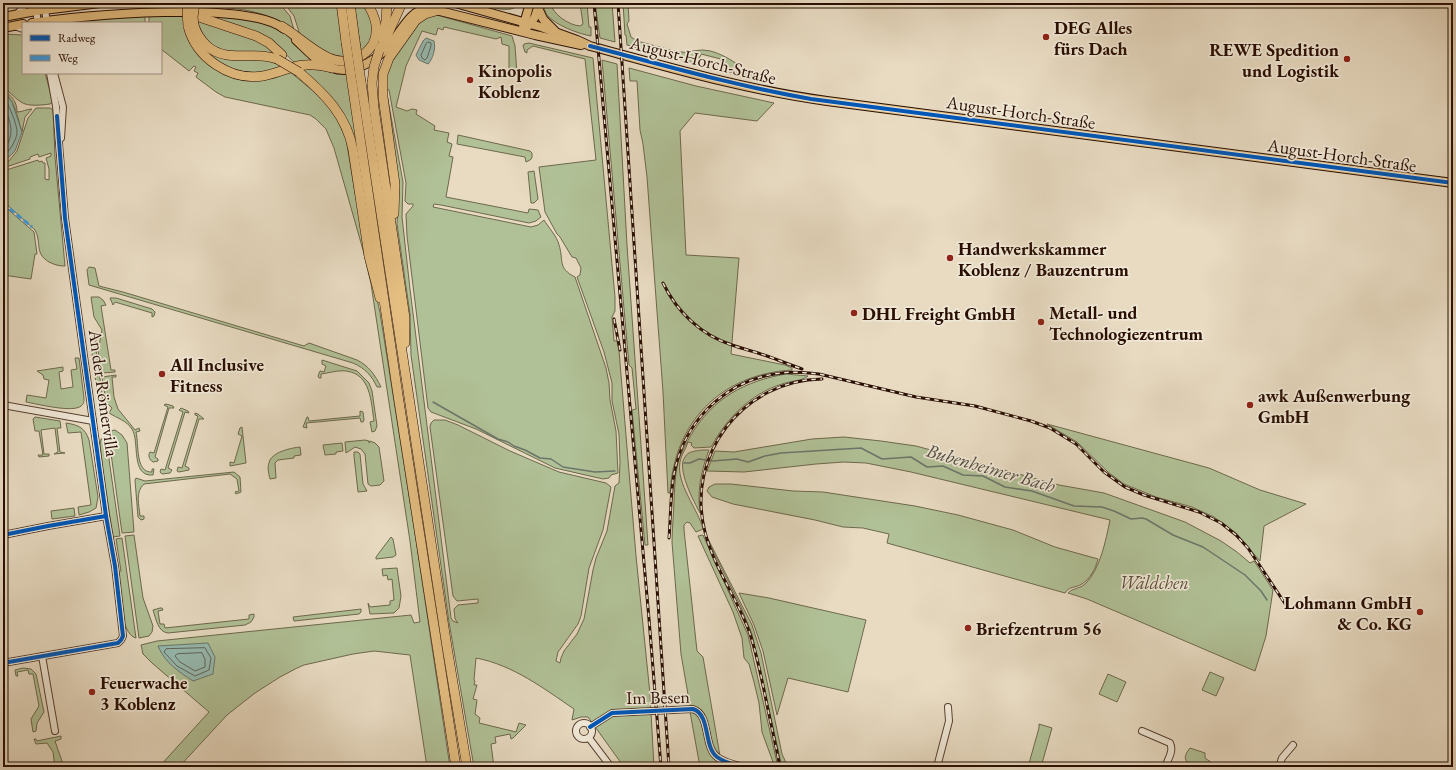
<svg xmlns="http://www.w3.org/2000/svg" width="1456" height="770" font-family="'EB Garamond',serif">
  <rect width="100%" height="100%" fill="#e8dbc2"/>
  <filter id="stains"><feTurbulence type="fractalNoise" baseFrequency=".005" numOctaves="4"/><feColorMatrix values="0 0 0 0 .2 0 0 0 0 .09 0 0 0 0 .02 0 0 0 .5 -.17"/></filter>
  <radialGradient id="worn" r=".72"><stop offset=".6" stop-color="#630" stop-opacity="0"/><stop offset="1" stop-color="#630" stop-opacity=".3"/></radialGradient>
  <g fill="#b1c197" stroke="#6d684c">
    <path d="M248,3H279L290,16L294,30C261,8 236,8 198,7L199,4L231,6Z"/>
    <path d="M284,3H337L345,59H337L300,35L294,16Z"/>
    <path d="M354,3H365L373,22L372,40L361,52Z"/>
    <path d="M477,3H520C511,16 489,6 477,3Z"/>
    <path d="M543,3H550C553,14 568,25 580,26L583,24L580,3H587L589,27H591V36C579,34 555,25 547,15C545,12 544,7 543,3Z"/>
    <path d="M595,3H612L615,42L600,38Z"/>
    <path d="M623,3H628L629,21L627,24L631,37L637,41L678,52C686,53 695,50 703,50C722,51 737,65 753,74L757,78L755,79L723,70L722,69L721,59L701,54L697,64L627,45L626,35H625Z"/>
    <path d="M201,15L255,19L281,30L313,60L295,63C284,53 274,41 261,35C242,25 222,20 201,15Z"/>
    <path d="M437,15L512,36L515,46L517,74L512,75L509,72V46L502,44L501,37L496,39L444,27L443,30L438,28L436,35L422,31L406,66L396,107L407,111L412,109L417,110L416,114L435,126L434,130L449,133L447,142L452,144L449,156L453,157L446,197L528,213L529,209L538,210L541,217L536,221L529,223L441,205L434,204L433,207L531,227L538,225L544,220C548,227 557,236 559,245C564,260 557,268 575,277L606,368L609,383L610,400L616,431L618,473L611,475L609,478L603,479L555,468L476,429L431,412L428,408L407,236L406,214L413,206V204H408L405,201L406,183L389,90L387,88L386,73L391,59L418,20Z"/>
    <path d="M145,16V23H73L80,19Z"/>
    <path d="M149,16H183L186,31L228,75L289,71L324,100L337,119L346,139L355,193L380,313L415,534L450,767H427L410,655L374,651L353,654L304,665L297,668L280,677L255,693L227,715L179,767H159L209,712L152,663L143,654L141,645L157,641L411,615L414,623L420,622L410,541L371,284L363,250L334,148L326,129L316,119L310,115L225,97L216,92L196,77L198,73L194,71L196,67L194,66L189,71L161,49V23H149Z"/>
    <path d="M196,19L258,39L280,56L230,54L206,42Z"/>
    <path d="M3,34L23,35V73H45L53,102L50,104C42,105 28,107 21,102C14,98 10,91 3,88Z"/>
    <path d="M529,43L593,58L615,297V311L612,317L614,341H617L619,351L636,556L650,694L654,767H624L588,717H581L572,720L574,709C543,688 513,665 476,658L474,680L475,681L474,685H477L473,699L477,700L475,714L480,718L479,723L516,732L519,723L526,725L513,738L511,739L510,734L495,737L496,743L491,744L494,767H474L449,622L411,355L410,314L397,224L398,204L386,89L403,182L402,217L410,289L451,618L453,621L458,623L455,619L454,609L458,605L478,603V599L457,601L453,596L430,427L431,423L434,420H445L458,425L510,451L559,472L606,483L611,487L603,530L589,568L581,616L578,624L558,652L556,661L560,663L561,658L564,651L577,634L584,619L593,570L596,558L607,531L615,486L619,483L620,463L619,434L612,401V383L604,352L577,277L580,275L581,268L576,258L572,257L560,237L557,234L545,212L539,167L596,160L585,59L533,46L527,50V53L525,52L523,46L524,44Z"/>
    <path d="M203,46L263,58L284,67L268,72L242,73L212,59Z"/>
    <path d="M602,60L617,64L627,245L648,545H645L632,410L636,409L632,368L629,365Z"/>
    <path d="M629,68L696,86L774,103L757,121L695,113L680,131L686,255L739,258L731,354L785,365L792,368V370C721,374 674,422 670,493H668L663,392L647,177L643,144L640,130L637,81H630Z"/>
    <path d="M308,69L347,72L357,142H354L302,70Z"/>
    <path d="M3,91C12,95 17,102 17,112C23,112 26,109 32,109L25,117L22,132C18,120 15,98 3,93Z"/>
    <path d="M36,108H50L53,110L55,157L65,266C59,266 55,265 49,262C34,253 42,243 35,230L3,201V171L38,160L39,162L42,161L43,163H45V179L49,180V169L46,158L51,156V153L39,157L38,154L30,157V159L3,168L17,151L28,118Z"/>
    <path d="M458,135L530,151L532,153V158L530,160L526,162L525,157L457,144Z"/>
    <path d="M534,171L538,199L534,203H531L528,172Z"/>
    <path d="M3,205L34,232L37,254H35L31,279L3,275Z"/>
    <path d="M89,267L95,268L99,286L123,292L304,346L309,343L357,360C369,366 375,375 381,387H377C372,376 365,368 353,363L89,285L87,270Z"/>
    <path d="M99,297L103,300L106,305L101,306L111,370H115V372L102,373L98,351L102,330L94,317L91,297Z"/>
    <path d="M110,298H116L152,309L155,312L154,316L152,317V313L115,302L113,305Z"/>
    <path d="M96,340V350L103,401L107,408L106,410L98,398L92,354V348Z"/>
    <path d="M75,358H79L84,398C84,401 84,404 81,406C73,413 37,404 26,402L27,395L46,398L49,380L44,379L43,375L37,371L63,367V371L59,372L61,389L73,387L71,370L77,369Z"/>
    <path d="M322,360L357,371L369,383L372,391L377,426L375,431L372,432L370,422L374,421C371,402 371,374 346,371C338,370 329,373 321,374V378H319L318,376L320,371L324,372L326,366L322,364Z"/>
    <path d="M786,374L808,376C802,381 790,381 782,384C750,394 727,418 711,447L694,448L691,445L692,443L688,442C686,449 681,455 680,462C676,484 698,509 703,529L696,532L690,523L687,522L684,525V530L697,651L703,657L720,756C718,753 714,750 712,746C705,731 713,709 690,706L681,654L672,542C672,527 674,513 674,499C675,486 675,472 679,459C682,451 687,442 691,435C713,398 745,381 786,374Z"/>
    <path d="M116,375V377H112L114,397L118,409L135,430L139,428L140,431L136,432C139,444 135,473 152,472V469H154L153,475C130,477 140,441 132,429C127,421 117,418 109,413L112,408L106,402L102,377Z"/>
    <path d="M166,404L173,406L174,408H169L155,457L158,459V461L153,462C149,460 148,455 150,452L154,453L168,407L164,405Z"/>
    <path d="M181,408L188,411L189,413L185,412L168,468L172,470L170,473L162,474L160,472L161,469L165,470L183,412L179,410Z"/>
    <path d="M360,411L363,412L364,420L363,422H361L360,418L306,423L307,428L303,427L307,417H308L309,421L360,416Z"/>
    <path d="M195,413L198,414L204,419H199L185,466L189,468V470L179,472L177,471L178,467L182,468L198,416L195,415Z"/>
    <path d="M35,417L60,421L61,428H57L60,452L65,453L54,454L58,452L55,428L41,430L44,454H49V456L39,457L38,455H43L39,431H35L33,419Z"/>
    <path d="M66,423C79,425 85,428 89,440L98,497L96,508L89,512L79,515L78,507L91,505L81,432L68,433Z"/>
    <path d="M1047,424L1209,468L1260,490L1306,504L1264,526L1260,561L1236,533L1214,517L1192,507L1156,497L1124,484L1108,472L1077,442Z"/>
    <path d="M242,427L246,463L230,466V462L234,463L242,436L238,434L240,428Z"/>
    <path d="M115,430L122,435L127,443L134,532L122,533L109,439L111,438L110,431Z"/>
    <path d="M844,437L881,441L916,446L1059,485L1104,493L1185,522L1221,541L1237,552L1250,563L1254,561L1273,590L1266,636L1255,671L1087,599L1068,593C1072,588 1081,589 1086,583C1100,569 1106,540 1110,520L911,472L866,463L844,462L816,464L744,472L707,471L715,451L734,452L812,439Z"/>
    <path d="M106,438L120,536L113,537L103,471L100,444L101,439Z"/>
    <path d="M365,440L369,441V443L370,441L375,443L379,447L384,481L380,485L371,486L368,484L365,454L361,449L355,447L346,453L345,442Z"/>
    <path d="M342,443L343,451L336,452V454L325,455L323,445Z"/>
    <path d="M300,447L301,455L294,456V458L278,460L275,463L276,478L270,479C269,475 267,467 269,463C271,452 291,448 300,447Z"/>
    <path d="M702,450H709C701,471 697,491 700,513C694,502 676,468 685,457C688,451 696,451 702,450Z"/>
    <path d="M354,452H358L360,454L363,484L367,491L358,492L354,456Z"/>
    <path d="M234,472L240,477L241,492L236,494L235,492L239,491L237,479L230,474L144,484C135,492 139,505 140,516H144V519L141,520L138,517L135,480L136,478L145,481Z"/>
    <path d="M715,484H731L793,491L823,492L915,506L958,515L1013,530L1055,547L1098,559C1096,568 1090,579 1082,584C1076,588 1069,586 1065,593L887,543L889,534L863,528L843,527L815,520L733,504L712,497L707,491L709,487Z"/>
    <path d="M74,508L75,516L52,519L51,511Z"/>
    <path d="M134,535L143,598L153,626L152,632L149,636L139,638L125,536Z"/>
    <path d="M703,535L748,635L778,767H773V762L762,732L759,703L754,682L749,664L744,658L742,638L733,612L698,536Z"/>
    <path d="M391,537L393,539L396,555L393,557L376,559V557Z"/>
    <path d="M122,538L136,638C119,634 120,586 119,572L121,571L116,539Z"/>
    <path d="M708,539L752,625L761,653L782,754L788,767H782L752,634L741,607L714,553Z"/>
    <path d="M397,568L401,596L399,608L394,613L370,614L368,603L370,607L390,605V601L394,600L392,579L388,580L387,575L383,576L382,569Z"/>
    <path d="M739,593L769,598L866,620L848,692L788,678L777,715L763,651L754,625Z"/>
    <path d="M160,608H162L163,610L158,611L160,624H164L165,628L249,619V615L254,614V617L251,622L245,625L168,633C158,632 156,619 153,610Z"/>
    <path d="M361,609V612L359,614L294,621L293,617Z"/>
    <path d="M23,668L31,669L36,674L44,712L37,723L36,731L33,732L31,719L39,706L33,674H29L28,670L17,672L18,676H16L15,670Z"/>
    <path d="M1210,672L1224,678L1216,696L1202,690Z"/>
    <path d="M1108,674L1126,682L1117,702L1099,694Z"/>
    <path d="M690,712L696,714L700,718L710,754L713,758L724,767H700Z"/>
    <path d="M1039,724L1052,728L1041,767H1028L1039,728Z"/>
    <path d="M61,736V739L55,741L64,767H55L53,752L47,743L36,744L34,739H36L37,741Z"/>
    <path d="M1190,748L1205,753V758L1212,763L1222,767H1200L1187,762C1183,757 1187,752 1190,748Z"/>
  </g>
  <g fill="#97bbb1" stroke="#6b766b">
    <path d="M426,38L434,41C436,48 433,59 428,64L419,60L416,55L423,41Z"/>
    <path d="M3,93L6,94L12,102L22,132L15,151L3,163Z"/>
    <path d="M208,643L215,657L213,674L193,681C178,671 165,663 158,646Z"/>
  </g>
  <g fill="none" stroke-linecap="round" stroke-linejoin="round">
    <g stroke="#60645a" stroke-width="1">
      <path d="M428,42L431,43V46L427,58L425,60L422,58L421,55L426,44Z"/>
      <path d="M3,97C8,102 18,126 17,133C16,142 9,151 3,157"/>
      <path d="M3,105C11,120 16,137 3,150"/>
      <path d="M205,648L211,658L209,670L195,676L177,666L164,652L166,649Z"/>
      <path d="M202,653L205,659V667L195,671L180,662L175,656L177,654Z"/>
    </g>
    <g stroke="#6b766b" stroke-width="1.5">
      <path d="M433,402L498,439L508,442L514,446L525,450L540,458L551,459L563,467L595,472L615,471"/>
      <path d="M684,463H690L699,459L713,461L737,459L748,462L765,456L781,453L861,448L882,459L911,457L927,467L943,466L963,475L983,476L1005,487L1032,491L1074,506L1102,507L1114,511L1131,519L1142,518L1146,519L1173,535L1203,547L1245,575L1261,591L1267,600"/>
    </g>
    <defs>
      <g id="minor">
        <path d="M35,3L38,23"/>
        <path d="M44,3L47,23"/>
        <path d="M17,14L27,3"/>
        <path d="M14,26L23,29"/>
        <path d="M54,73L63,107L61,138"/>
        <path d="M3,405L93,421"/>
        <path d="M3,535L48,526L106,516"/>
        <path d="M42,656L55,731"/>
        <path d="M3,663L118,643L121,640L123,636L115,566L106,516L65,218L56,106L50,73"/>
        <circle cx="584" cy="731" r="8"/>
        <path d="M590,727L612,713L693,709C711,715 703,746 717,757C725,763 735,765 744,767"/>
        <path d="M1142,731L1170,743C1174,751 1168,759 1165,767"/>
        <path d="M589,738L611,767"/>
        <path d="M937,767L949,721L948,707"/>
        <path d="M1279,767L1282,758L1293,745"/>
      </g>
      <g id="major">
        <path d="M455,3L541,27L577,40L590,46C668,67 746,90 827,101L1453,183"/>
        <path d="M538,8L543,19L555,31"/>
        <path d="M3,17L36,11L100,3"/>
        <path d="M32,23C81,15 249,0 284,29"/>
        <path d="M523,27L530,3"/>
        <path d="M527,27C535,20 538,13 538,3"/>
        <path d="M3,28L23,24"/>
        <path d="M296,40C307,50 318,63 332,68C356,76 382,57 395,38C404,26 412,10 428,8L535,35L581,45"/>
      </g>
      <g id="highway">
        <path d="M341,3L346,42"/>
        <path d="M350,3L355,41"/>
        <path d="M181,11L256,36L269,43L282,55"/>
        <path d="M194,25C196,33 201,40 207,46C228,64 253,50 277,59"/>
        <path d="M188,26C196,58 230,81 263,76C273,74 281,71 290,68C305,63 318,64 332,68"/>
        <path d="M281,26C303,38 331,72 357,58C364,55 369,50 373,44C380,29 375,16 367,3"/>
        <path d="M382,38L386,21L387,3"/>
        <path d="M379,51L387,36L402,3"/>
        <path d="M299,72C325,94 347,116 353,150L369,256L380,298"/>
        <path d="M361,82L447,647L467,767"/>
        <path d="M352,83L398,395L456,767"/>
        <path d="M372,83L374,108L405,318V343"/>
        <path d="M394,214L395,184L383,97V74L389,58L416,20L425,14L439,10"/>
      </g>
    </defs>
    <use href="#minor" stroke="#594132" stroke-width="8"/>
    <use href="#major" stroke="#290e02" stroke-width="10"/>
    <use href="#highway" stroke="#290e02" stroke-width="10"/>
    <use href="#minor" stroke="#f0e8d7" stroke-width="6"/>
    <use href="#major" stroke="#e4be81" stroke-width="8"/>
    <use href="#highway" stroke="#e4be81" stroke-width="9"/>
    <defs>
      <g id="rail">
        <path d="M594,3L649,619L661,767"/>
        <path d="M618,3L669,767"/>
        <path d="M663,283C677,312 701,335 732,345C743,349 756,352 767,356C779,360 790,365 802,369"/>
        <path d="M614,319L620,350"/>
        <path d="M669,538C671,514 670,488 676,465C689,415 731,378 782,373C795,371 807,373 819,374L916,397L975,406L1031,421L1050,428L1076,444L1104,472L1125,487L1144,495L1199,512L1221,523L1236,535L1248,548L1286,605"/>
        <path d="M780,767C775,741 769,716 764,690C760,671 756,652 750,634C738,599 714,568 705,532C685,455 743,380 822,379"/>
      </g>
    </defs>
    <use href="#rail" stroke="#290e02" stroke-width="3"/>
    <use href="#rail" stroke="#f0e8d7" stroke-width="1.5" stroke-dasharray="4.5" stroke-linecap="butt"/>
    <defs>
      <g id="highway-bridge">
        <path d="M194,25L193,17L195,3"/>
        <path d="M188,26L187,12L188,3"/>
        <path d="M355,41L361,82"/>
        <path d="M346,42L352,83"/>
        <path d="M277,59L299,72"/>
        <path d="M372,83L374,67L379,51"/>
      </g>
    </defs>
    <use href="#highway-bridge" stroke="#290e02" stroke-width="10" stroke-linecap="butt"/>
    <use href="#highway-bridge" stroke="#e4be81" stroke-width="9"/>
    <path stroke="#3d9add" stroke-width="3" stroke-dasharray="6 3" stroke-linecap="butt" d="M3,203L32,227"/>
    <defs>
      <g id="cycleway">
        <path d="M590,46C663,65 736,86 811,99L1453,183"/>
        <path d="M3,535L48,526L106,516"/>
        <path d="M3,663L118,643L121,640L123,636L115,566L106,516L65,218L57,116"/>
        <path d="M590,727L612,713L693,709C711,715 703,746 717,757C725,763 735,765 744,767"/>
      </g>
    </defs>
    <use href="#cycleway" stroke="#f0e8d7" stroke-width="6"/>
    <use href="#cycleway" stroke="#0057b8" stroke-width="4"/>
  </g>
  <g fill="#8f2418" stroke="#f0e8d7" stroke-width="1.5">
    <circle cx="1046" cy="37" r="4"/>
    <circle cx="1347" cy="59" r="4"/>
    <circle cx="470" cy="80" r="4"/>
    <circle cx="950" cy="258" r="4"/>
    <circle cx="854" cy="313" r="4"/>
    <circle cx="1041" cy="322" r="4"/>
    <circle cx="162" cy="374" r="4"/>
    <circle cx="1250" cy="405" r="4"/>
    <circle cx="1420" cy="612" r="4"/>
    <circle cx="968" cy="628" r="4"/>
    <circle cx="92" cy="692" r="4"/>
  </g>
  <g text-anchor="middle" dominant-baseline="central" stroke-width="3.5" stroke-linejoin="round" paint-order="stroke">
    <g font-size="18" font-weight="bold" fill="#290e02" stroke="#f0e8d7" text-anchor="start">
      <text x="1054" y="27">DEG Alles<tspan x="1054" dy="21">fürs Dach</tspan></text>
      <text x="1339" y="49" text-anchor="end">REWE Spedition<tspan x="1339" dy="21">und Logistik</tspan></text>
      <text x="478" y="70">Kinopolis<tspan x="478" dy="21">Koblenz</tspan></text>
      <text x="958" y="248">Handwerkskammer<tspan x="958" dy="21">Koblenz / Bauzentrum</tspan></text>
      <text x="1049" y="312">Metall- und<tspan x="1049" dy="21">Technologiezentrum</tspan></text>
      <text x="862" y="313">DHL Freight GmbH</text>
      <text x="170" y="364">All Inclusive<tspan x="170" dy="21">Fitness</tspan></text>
      <text x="1258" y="395">awk Außenwerbung<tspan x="1258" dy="21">GmbH</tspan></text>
      <text x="1412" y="602" text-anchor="end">Lohmann GmbH<tspan x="1412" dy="21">&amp; Co. KG</tspan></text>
      <text x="976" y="628">Briefzentrum 56</text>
      <text x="100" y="682">Feuerwache<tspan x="100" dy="21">3 Koblenz</tspan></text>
    </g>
    <g font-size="18" fill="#290e02" stroke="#f0e8d7">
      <text transform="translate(703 60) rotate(14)">August-Horch-Straße</text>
      <text transform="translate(1021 112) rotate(8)">August-Horch-Straße</text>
      <text transform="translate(1342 155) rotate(8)">August-Horch-Straße</text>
      <text transform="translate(104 393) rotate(82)">An der Römervilla</text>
      <text transform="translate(658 697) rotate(-1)">Im Besen</text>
    </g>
    <g font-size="18" font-style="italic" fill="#594d36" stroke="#f0e8d7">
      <text x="1154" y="582">Wäldchen</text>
    </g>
    <g font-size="19" font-style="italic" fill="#504b3f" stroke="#f0e8d7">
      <text transform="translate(991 468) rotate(16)">Bubenheimer Bach</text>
    </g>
  </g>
  <rect width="1456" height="770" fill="none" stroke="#e8dbc2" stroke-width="16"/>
  <rect x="4" y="4" width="1448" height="762" fill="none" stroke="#290e02" stroke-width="2"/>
  <rect x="8" y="8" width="1440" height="754" fill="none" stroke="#290e02"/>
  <rect x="22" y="22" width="140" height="52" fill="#f0e8d7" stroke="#a09182"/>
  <rect x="30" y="35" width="20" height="6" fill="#0057b8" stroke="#a09182"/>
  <text x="58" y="42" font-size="12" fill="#290e02">Radweg</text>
  <rect x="30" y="55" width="20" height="6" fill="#3d9add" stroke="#a09182"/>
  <text x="58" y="62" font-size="12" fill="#290e02">Weg</text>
  <rect width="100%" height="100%" filter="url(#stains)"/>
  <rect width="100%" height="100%" fill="url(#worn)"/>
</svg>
